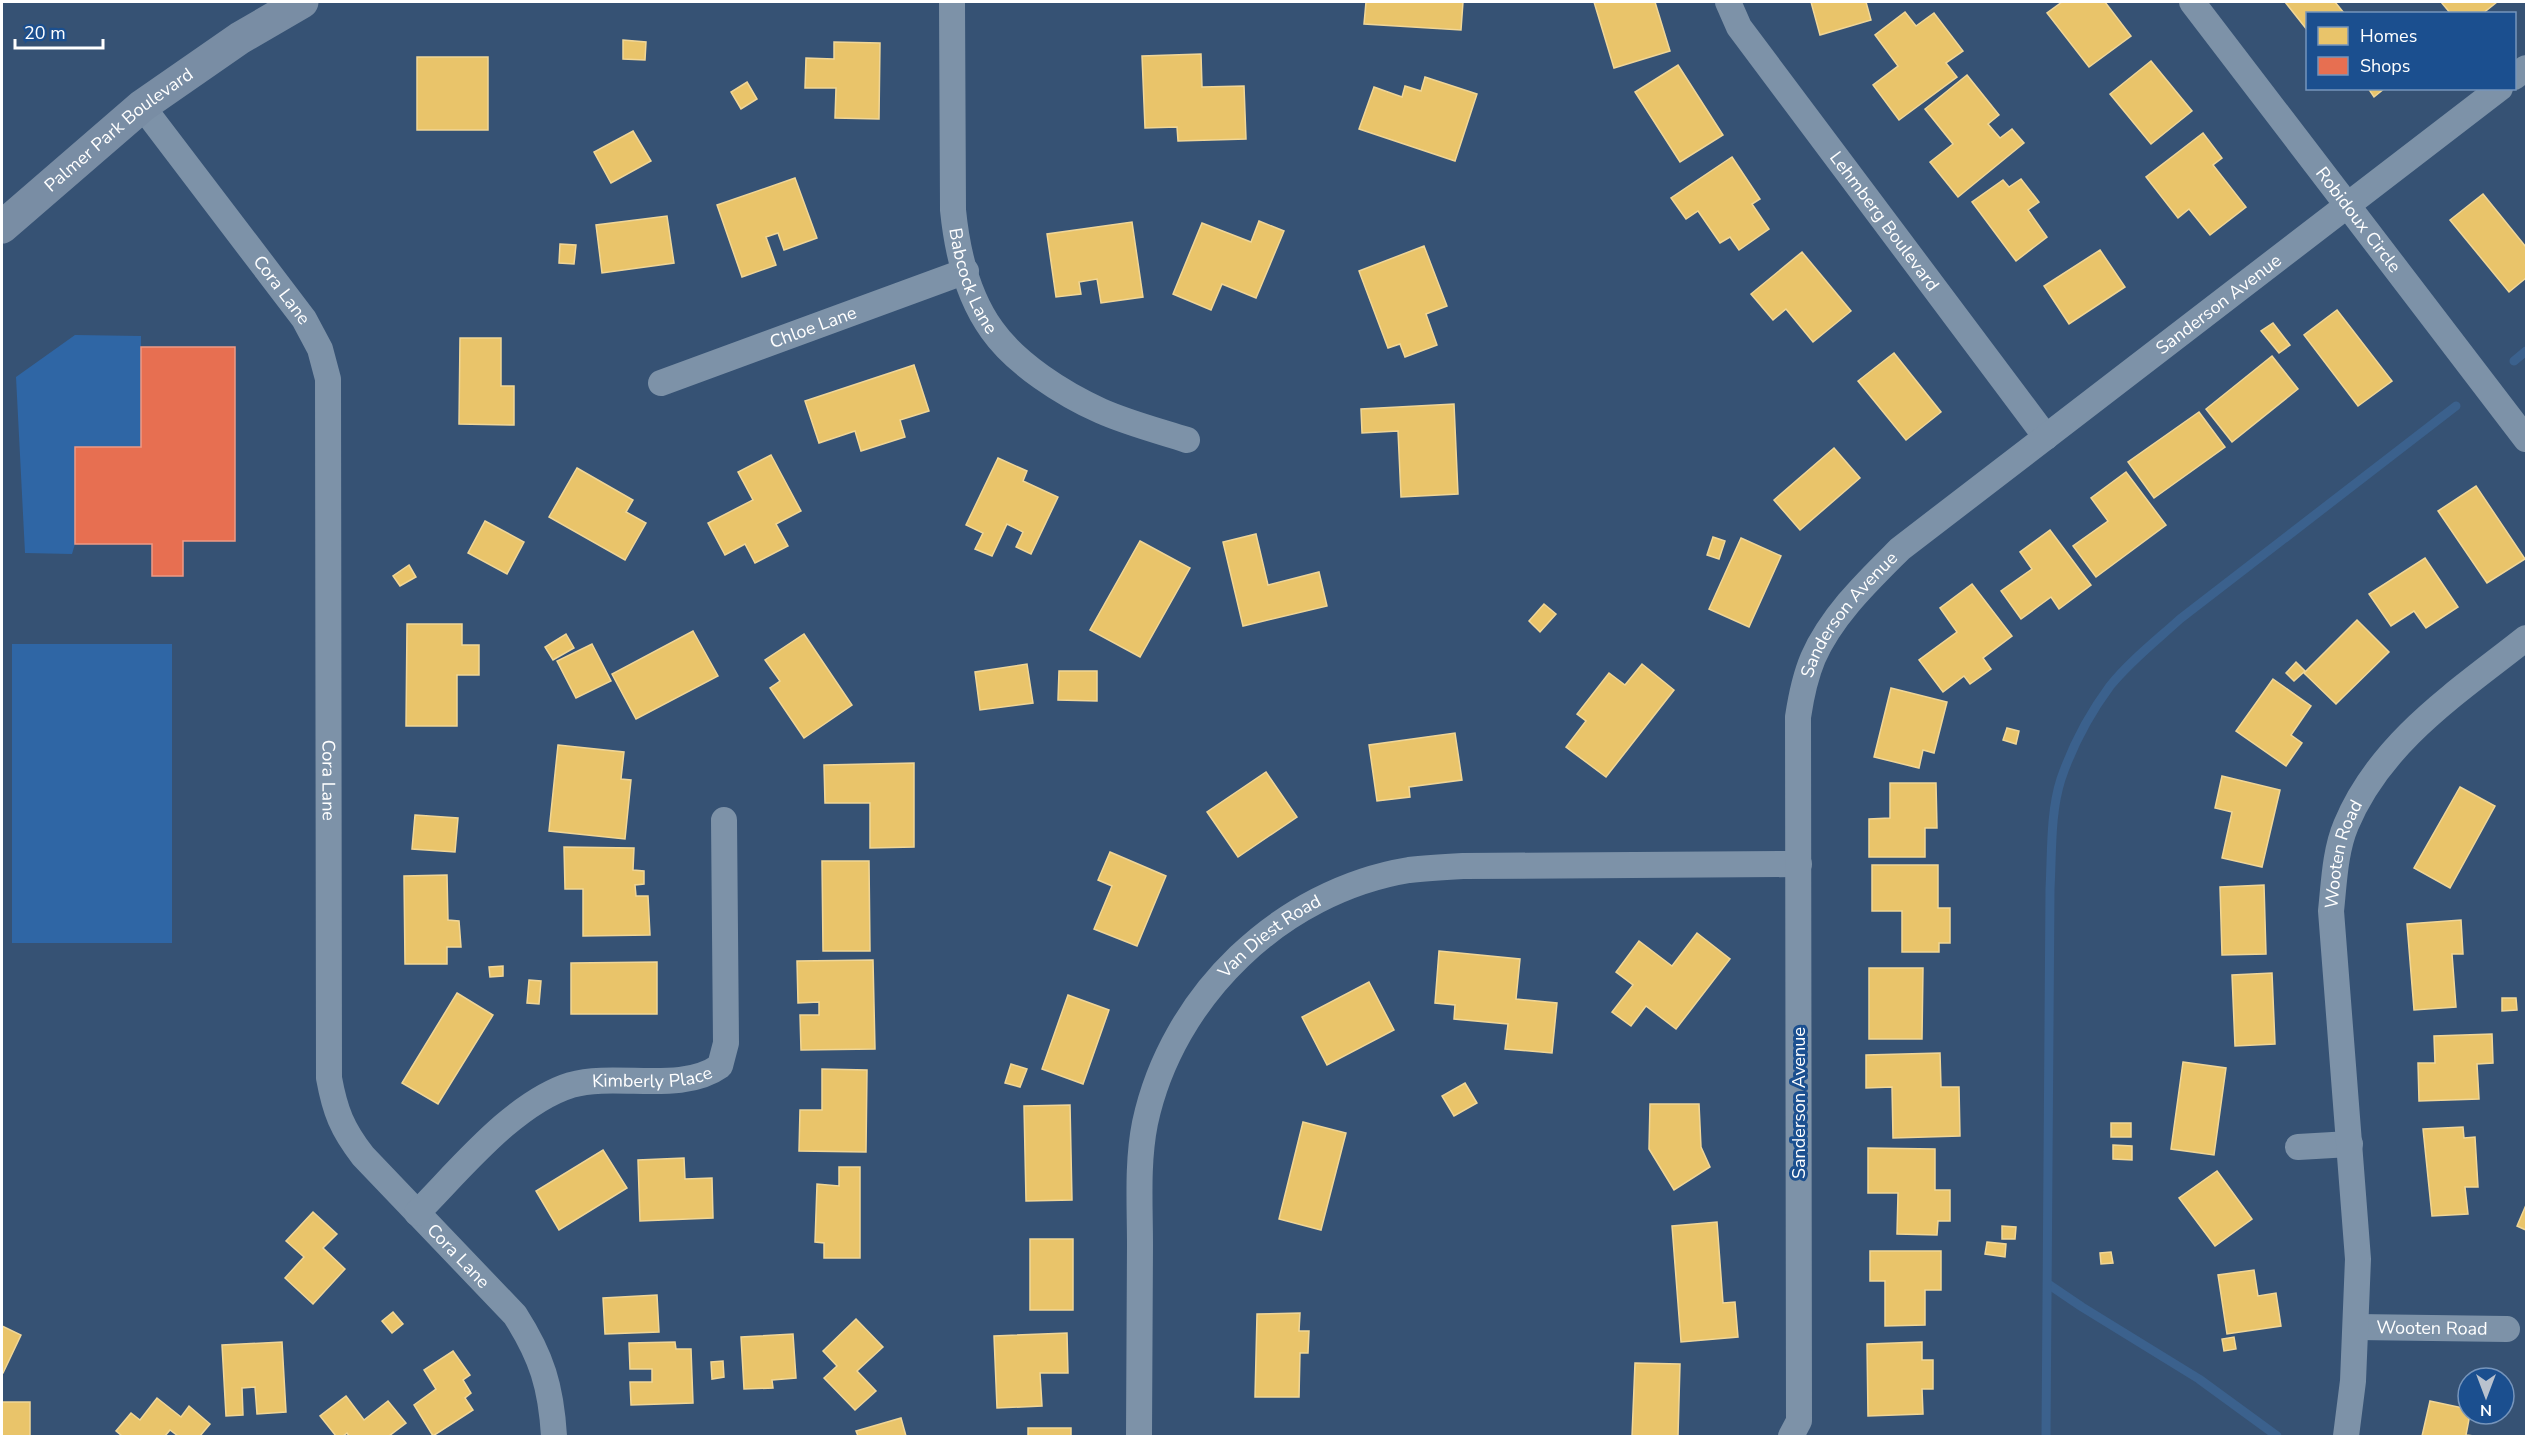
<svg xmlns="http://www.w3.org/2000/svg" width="2528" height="1438" font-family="'Nunito Sans',sans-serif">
  <rect width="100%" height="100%" fill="#365274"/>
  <g fill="#2f66a5">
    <path d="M75,335L141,336V447L75,448V544L72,554L25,553L16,377Z"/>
    <rect x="12" y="644" width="160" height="299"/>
  </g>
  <g fill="#e9c46a" stroke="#f0d697" stroke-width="1.5">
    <path d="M1366,2H1463L1461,30L1364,24Z"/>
    <path d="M1594,2H1655L1670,51L1614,68Z"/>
    <path d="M1811,2H1866L1871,20L1820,35Z"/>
    <path d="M2062,2H2105L2131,36L2089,67L2047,13Z"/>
    <path d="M2285,2H2335L2344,13L2308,14V31Z"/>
    <path d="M2441,2H2497L2482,14H2451Z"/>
    <path d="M1905,12L1916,26L1934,13L1963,51L1946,63L1957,77L1899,120L1873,85L1898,66L1875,35Z"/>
    <path d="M623,40L646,42L645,60L623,59Z"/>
    <path d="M834,42L880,43L879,119L835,118L836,88H805L806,58L834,59Z"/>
    <path d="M1201,54L1202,87L1244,86L1246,139L1178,141L1177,127L1145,128L1142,56Z"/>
    <rect x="417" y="57" width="71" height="73"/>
    <path d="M2151,61L2192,111L2151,144L2110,94Z"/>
    <path d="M1678,65L1723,135L1680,162L1635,92Z"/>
    <path d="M1967,75L1999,115L1988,124L2000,138L2012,129L2024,143L1958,197L1930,162L1953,144L1925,109Z"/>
    <path d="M1425,77L1477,94L1455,161L1359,129L1374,87L1402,97L1405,86L1421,91Z"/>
    <path d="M747,82L757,99L741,109L731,92Z"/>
    <path d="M2368,88H2385L2374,97Z"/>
    <path d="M633,131L651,161L611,183L594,152Z"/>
    <path d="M2203,133L2222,158L2213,165L2246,207L2210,235L2189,209L2178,218L2146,177Z"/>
    <path d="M1732,157L1760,199L1752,204L1769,229L1739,250L1730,237L1720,243L1698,211L1686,219L1671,198Z"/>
    <path d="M795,178L817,238L784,250L778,233L766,237L776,265L742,277L717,205Z"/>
    <path d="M2021,179L2039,202L2028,210L2047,237L2016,261L1972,202L2003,180L2009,187Z"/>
    <path d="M2483,194L2526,247V278L2509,292L2450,220Z"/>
    <path d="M667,216L674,263L602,273L596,225Z"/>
    <path d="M1259,221L1284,231L1256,298L1222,284L1211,310L1173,294L1202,223L1251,242Z"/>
    <path d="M1132,222L1143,297L1101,303L1097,279L1079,282L1081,294L1056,297L1047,234Z"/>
    <path d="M560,244L576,245L574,264L559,263Z"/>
    <path d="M1424,246L1447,306L1426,314L1437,345L1405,357L1400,344L1388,348L1359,271Z"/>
    <path d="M2100,250L2125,287L2069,324L2044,286Z"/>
    <path d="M1802,252L1851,311L1813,342L1786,309L1773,320L1751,294Z"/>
    <path d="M2337,310L2392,381L2358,406L2304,335Z"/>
    <path d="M2273,323L2290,345L2279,353L2261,331Z"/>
    <path d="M460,338H501V386H514V425L459,424Z"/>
    <path d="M1894,353L1941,412L1906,440L1858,381Z"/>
    <path d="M2272,356L2298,389L2232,442L2206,409Z"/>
    <path d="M914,365L929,411L900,420L905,437L861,451L855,431L819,443L805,401Z"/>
    <path d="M1454,404L1458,494L1401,497L1398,431L1362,433L1361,409Z"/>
    <path d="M2199,412L2225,447L2154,498L2128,462Z"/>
    <path d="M1834,448L1860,478L1800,530L1774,500Z"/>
    <path d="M771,455L801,511L776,524L788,546L755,563L745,544L725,555L708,523L753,500L738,472Z"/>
    <path d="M998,458L1027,471L1023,481L1058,497L1031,554L1016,547L1023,532L1007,524L992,556L975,549L983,533L966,525Z"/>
    <path d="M577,468L633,500L626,512L646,523L625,560L549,517Z"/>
    <path d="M2126,472L2166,525L2096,577L2073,546L2108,521L2091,498Z"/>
    <path d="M2476,486L2525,559L2487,583L2438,511Z"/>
    <path d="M485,521L524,542L507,574L468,553Z"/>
    <path d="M2050,530L2091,585L2059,609L2051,597L2021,619L2001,591L2032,569L2020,552Z"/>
    <path d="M1256,534L1268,585L1319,572L1327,606L1243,626L1223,542Z"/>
    <path d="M1713,537L1725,541L1719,559L1707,555Z"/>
    <path d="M1741,538L1781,556L1749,627L1709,609Z"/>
    <path d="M1140,541L1190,568L1140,657L1090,630Z"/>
    <path d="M2425,558L2458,607L2426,628L2414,611L2391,626L2369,594Z"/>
    <path d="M409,565L416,577L400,586L393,576Z"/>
    <path d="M1972,584L2012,636L1983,658L1991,669L1970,684L1964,676L1943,692L1919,660L1957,632L1940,608Z"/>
    <path d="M1544,604L1556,614L1540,632L1529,621Z"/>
    <path d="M2357,620L2389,652L2336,704L2304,673Z"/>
    <path d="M407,624H462V645H479V675H457V726H406Z"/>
    <path d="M693,631L718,676L636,719L612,674Z"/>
    <path d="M566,634L574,648L553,660L545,647Z"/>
    <path d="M804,634L852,705L804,738L770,688L780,681L765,660Z"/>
    <path d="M592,644L611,681L576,698L557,661Z"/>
    <path d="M2296,662L2305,671L2294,681L2286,673Z"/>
    <path d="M1027,664L1033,703L980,710L975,672Z"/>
    <path d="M1642,664L1674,690L1606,777L1566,747L1586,721L1577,714L1609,673L1625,685Z"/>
    <path d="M1059,671H1097V701L1058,700Z"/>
    <path d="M2273,679L2311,706L2291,735L2302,743L2286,766L2236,731Z"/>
    <path d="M1891,688L1947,702L1934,753L1923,750L1919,768L1874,757Z"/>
    <path d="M2007,728L2019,731L2016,744L2003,740Z"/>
    <path d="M1455,733L1462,780L1409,787L1410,797L1377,801L1369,745Z"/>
    <path d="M558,745L624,752L621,779L631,780L625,839L549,831Z"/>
    <path d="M914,763V847L870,848V803H825L824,765Z"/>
    <path d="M1266,772L1297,817L1238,857L1207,812Z"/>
    <path d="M2222,776L2280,790L2262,867L2222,858L2232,812L2215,808Z"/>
    <path d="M1890,783H1936L1937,828H1925V857H1869V819L1890,818Z"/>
    <path d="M2460,787L2495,806L2450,888L2414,868Z"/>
    <path d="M415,815L458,818L455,852L412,849Z"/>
    <path d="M564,847L634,848L633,870L644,871V884L635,885L636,896H648L650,935L583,936V889H565Z"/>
    <path d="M1110,852L1166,876L1137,946L1094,929L1112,886L1098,880Z"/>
    <path d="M822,861H869L870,951H823Z"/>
    <path d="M1872,865H1938V908H1950V943H1939V952H1902V911H1872Z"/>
    <path d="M447,875L448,920L459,921L461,947H447V964H405L404,876Z"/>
    <path d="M2264,885L2266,954L2222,955L2220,887Z"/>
    <path d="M2461,920L2463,954H2452L2456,1007L2414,1010L2407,924Z"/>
    <path d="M1697,933L1730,959L1676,1029L1646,1006L1631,1026L1612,1012L1633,985L1616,972L1639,941L1672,966Z"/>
    <path d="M1439,951L1520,959L1516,999L1557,1003L1552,1053L1505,1049L1508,1024L1454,1019L1455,1005L1435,1003Z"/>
    <path d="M873,960L875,1049L801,1050L800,1015H819V1002L798,1003L797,961Z"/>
    <path d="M657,962V1014H571V963Z"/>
    <path d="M503,966V976L490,977L489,967Z"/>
    <path d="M1869,968H1923L1922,1039H1869Z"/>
    <path d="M2272,973L2275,1044L2235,1046L2232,975Z"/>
    <path d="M529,980L541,981L539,1004L527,1003Z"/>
    <path d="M1369,982L1394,1030L1327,1065L1302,1017Z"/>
    <path d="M457,993L493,1015L438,1104L402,1083Z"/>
    <path d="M1068,995L1109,1010L1083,1084L1042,1069Z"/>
    <path d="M2502,998H2516L2517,1010L2502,1011Z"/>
    <path d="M2492,1034L2493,1063L2477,1064L2479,1099L2419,1101L2418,1063H2435L2434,1036Z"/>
    <path d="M1940,1053L1941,1087H1959L1960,1136L1893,1138L1892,1087L1866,1088V1055Z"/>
    <path d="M2183,1062L2226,1068L2214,1155L2171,1149Z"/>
    <path d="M1011,1064L1027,1069L1020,1087L1005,1083Z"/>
    <path d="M822,1069L867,1070L866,1152L799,1151L800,1110H822Z"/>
    <path d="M1465,1083L1477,1103L1454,1116L1442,1096Z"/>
    <path d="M1650,1104H1699L1701,1147L1710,1167L1674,1190L1649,1149Z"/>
    <path d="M1070,1105L1072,1200L1026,1201L1024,1106Z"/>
    <path d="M1303,1122L1346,1133L1321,1230L1279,1219Z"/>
    <rect x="2111" y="1123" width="20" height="14"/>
    <path d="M2463,1127L2464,1138L2475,1137L2478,1187H2465L2468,1214L2432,1216L2423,1129Z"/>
    <path d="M2113,1145L2132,1146V1160L2113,1159Z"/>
    <path d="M1868,1148L1935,1149V1190H1950V1221H1938L1937,1235L1897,1234L1898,1193H1868Z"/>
    <path d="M603,1150L627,1188L559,1230L536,1191Z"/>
    <path d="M684,1158L685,1179L712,1178L713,1218L640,1221L638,1160Z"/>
    <path d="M839,1167H860V1258H824V1243L815,1242L817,1184L839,1186Z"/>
    <path d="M2217,1171L2252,1219L2215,1246L2179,1198Z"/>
    <path d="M2526,1205V1230L2517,1226Z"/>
    <path d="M313,1212L337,1234L323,1248L345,1269L313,1304L285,1278L304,1257L286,1241Z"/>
    <path d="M1717,1222L1723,1303L1735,1302L1738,1337L1681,1342L1672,1226Z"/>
    <path d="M2002,1226L2016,1227L2015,1239H2002Z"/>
    <rect x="1030" y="1239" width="43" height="71"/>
    <path d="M1987,1242L2006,1244L2005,1257L1985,1254Z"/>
    <path d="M1870,1251H1941V1290H1925V1325L1885,1326V1281H1870Z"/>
    <path d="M2111,1252L2113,1263L2101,1264L2100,1253Z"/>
    <path d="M2254,1270L2258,1296L2276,1293L2281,1326L2227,1334L2218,1275Z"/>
    <path d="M657,1295L659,1332L605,1334L603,1298Z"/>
    <path d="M393,1312L403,1324L392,1333L382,1321Z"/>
    <path d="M1300,1313L1299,1331H1309L1308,1353H1300L1299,1397H1255L1257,1314Z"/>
    <path d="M856,1319L883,1347L857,1371L876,1391L855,1410L824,1378L837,1366L823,1351Z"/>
    <path d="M2,1326L21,1335L3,1373H2Z"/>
    <path d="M1067,1333L1068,1373H1040L1042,1406L997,1408L994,1336Z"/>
    <path d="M793,1334L796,1378L772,1380L773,1388L744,1389L741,1337Z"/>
    <path d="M2234,1337L2236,1349L2224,1351L2222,1339Z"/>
    <path d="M282,1342L286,1412L257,1414L255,1387L242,1388L243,1415L226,1416L222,1345Z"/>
    <path d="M675,1342L676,1349H691L693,1403L631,1405L630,1382H652V1369H630L629,1343Z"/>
    <path d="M1922,1342V1360H1933V1389H1922L1923,1414L1868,1416L1867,1344Z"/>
    <path d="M453,1351L470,1375L463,1380L471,1393L465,1398L473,1410L433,1436L414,1405L436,1389L424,1370Z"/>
    <path d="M723,1361L724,1377L712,1379L711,1362Z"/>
    <path d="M1635,1363L1680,1364L1678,1436H1632Z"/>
    <path d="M346,1396L364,1420L388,1401L406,1423L389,1436H349L347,1433L343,1436H336L320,1416Z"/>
    <path d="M157,1398L181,1417L189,1406L210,1424L200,1436H178L170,1430L165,1436H122L116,1431L131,1413L140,1420Z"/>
    <path d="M2430,1401L2468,1409V1414H2470L2466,1435L2474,1436H2422Z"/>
    <rect x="2" y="1402" width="28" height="34"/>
    <path d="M901,1418L906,1436H858L856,1431Z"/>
    <rect x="1028" y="1428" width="43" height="8"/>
  </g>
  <path fill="#e76f51" stroke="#ee9a85" stroke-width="1.5" d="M141,347H235V541H183V576H152V544H75V447H141Z"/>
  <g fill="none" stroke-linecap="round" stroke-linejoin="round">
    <g stroke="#3b618d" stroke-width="9">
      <path d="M2514,361L2526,351"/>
      <path d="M2048,1284L2082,1307L2199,1379L2277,1436"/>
      <path d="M2046,1436L2050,889C2052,854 2050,813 2061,779C2072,747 2090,713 2110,686C2130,661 2157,640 2180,619L2456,406"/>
    </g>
    <g stroke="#7d92a8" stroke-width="26">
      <path id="s1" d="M952,2L953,210C957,250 968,297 992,330C1016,364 1063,394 1101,411C1128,423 1159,431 1187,440"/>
      <path id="s2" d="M1728,2L1739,27L2046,437"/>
      <path id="s3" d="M2192,2L2526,439"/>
      <path d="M2514,77L2526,68"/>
      <path id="s4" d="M142,106L304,319L320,349L328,379L329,1078C335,1111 342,1129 363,1156L515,1315C542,1357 551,1387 554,1436"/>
      <path id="s5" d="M661,383L966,271"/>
      <path d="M2298,1147L2350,1144"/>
      <path id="s6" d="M417,1213C459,1171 513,1103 571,1085C617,1072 681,1094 720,1066L726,1043L724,820"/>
      <path id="s7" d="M2357,1327L2507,1329"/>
      <path id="s8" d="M1139,1436C1139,1373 1140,1309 1140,1245C1140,1205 1137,1163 1145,1123C1172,996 1281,891 1409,870C1427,868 1445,867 1463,866L1799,864"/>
      <path id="s9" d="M1791,1436L1799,1421L1798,717C1801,697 1805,677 1813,658C1832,615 1868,581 1900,549L2500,88"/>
      <path id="s10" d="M2346,1436L2353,1381L2358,1259L2331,911C2334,883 2335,851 2346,825C2381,741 2458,692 2526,638"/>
    </g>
    <path stroke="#798da4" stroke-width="33" id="s11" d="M2,227L142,106L240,38L302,2"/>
  </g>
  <g text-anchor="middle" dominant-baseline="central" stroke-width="6" stroke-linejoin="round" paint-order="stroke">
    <g font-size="18" fill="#fff" stroke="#1b4f8f">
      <text stroke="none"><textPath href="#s11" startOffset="152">Palmer Park Boulevard</textPath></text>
      <text stroke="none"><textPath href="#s3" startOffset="274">Robidoux Circle</textPath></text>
      <text stroke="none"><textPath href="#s2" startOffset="270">Lehmberg Boulevard</textPath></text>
      <text stroke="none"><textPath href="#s1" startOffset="282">Babcock Lane</textPath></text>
      <text stroke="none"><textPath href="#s4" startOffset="231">Cora Lane</textPath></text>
      <text stroke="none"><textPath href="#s9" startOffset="1324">Sanderson Avenue</textPath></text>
      <text stroke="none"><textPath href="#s5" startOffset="162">Chloe Lane</textPath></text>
      <text stroke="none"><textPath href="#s9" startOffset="838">Sanderson Avenue</textPath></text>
      <text stroke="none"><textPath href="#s4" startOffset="734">Cora Lane</textPath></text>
      <text stroke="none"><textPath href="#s10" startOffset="585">Wooten Road</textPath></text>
      <text stroke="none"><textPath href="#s8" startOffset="544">Van Diest Road</textPath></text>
      <text stroke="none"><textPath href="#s6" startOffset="284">Kimberly Place</textPath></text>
      <text transform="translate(1799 1103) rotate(-90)">Sanderson Avenue</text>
      <text stroke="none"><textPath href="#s4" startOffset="1256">Cora Lane</textPath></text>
      <text stroke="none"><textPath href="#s7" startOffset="75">Wooten Road</textPath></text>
    </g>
  </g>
  <rect width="2528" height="1438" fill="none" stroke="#ffffff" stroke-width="6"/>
  <rect x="2306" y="12" width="210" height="78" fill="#1b4f8f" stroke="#7695bc" stroke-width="1.5"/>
  <rect x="2318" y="27" width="30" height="18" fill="#e9c46a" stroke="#7695bc" stroke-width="1.5"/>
  <text x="2360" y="42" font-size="18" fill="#ffffff">Homes</text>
  <rect x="2318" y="57" width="30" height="18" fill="#e76f51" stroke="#7695bc" stroke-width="1.5"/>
  <text x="2360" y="72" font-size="18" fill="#ffffff">Shops</text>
  <g transform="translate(2486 1396) rotate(180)"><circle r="28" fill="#1b4f8f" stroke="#7695bc" stroke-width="1.5"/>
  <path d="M0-4.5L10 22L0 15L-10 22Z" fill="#b9c2ce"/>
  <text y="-9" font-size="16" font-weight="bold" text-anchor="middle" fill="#ffffff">N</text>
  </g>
  <path d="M15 39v9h88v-9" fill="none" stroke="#ffffff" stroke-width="3"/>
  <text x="24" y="39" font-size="18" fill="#ffffff" stroke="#1b4f8f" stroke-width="4.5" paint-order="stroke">20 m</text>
</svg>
